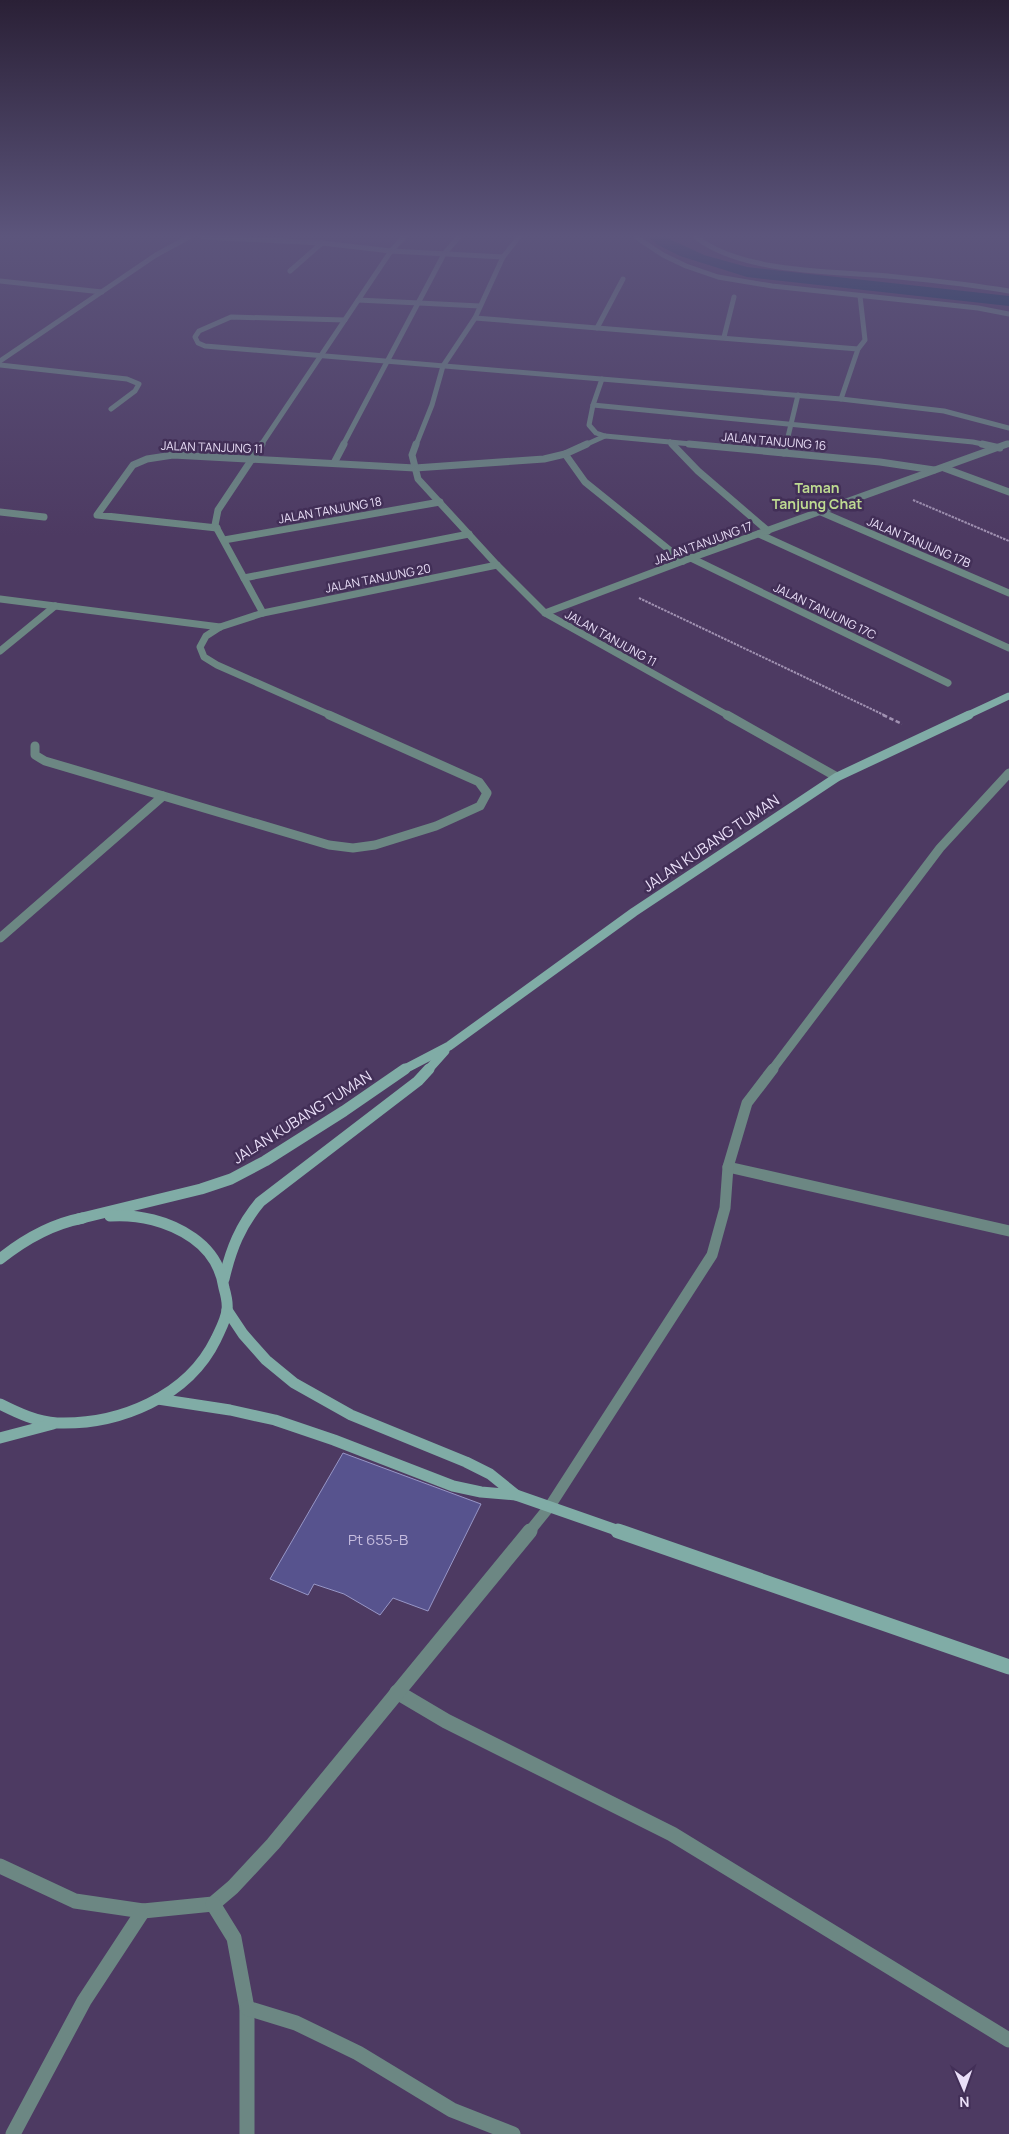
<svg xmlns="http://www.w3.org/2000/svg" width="1009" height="2134" font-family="Manrope,sans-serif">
  <rect width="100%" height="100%" fill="#4d3a62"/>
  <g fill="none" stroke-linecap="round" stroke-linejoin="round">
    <path fill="#023152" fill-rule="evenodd" d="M649,237H665L704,255L747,267L1009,296V306L747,277L680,256L658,245Z"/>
  </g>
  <path fill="#57538e" stroke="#9796c6" d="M343,1453L481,1504L428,1611L393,1598L380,1615L344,1594L314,1584L308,1595L270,1579Z"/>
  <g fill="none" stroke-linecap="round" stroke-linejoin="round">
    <g stroke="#a192b2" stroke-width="2" stroke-dasharray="2.5 1" stroke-linecap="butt">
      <path d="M913,500L1009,541"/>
      <path d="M639,598L886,716"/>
    </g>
    <path stroke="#a192b2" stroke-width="2.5" stroke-dasharray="4.5 2.5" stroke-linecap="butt" d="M883,715L902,724"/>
    <g stroke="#6c8783" stroke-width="5">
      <path d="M290,271L322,243"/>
      <path d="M358,300L480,306"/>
      <path d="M593,405L973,442L987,445"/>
      <path d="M343,445L444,254L459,237"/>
      <path d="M786,445L798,395"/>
    </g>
    <g stroke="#6c8783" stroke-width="7">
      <path d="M982,444L1000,448"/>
      <path d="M784,453L786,444"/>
      <path d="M334,463L344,444"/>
      <path d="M759,534L1009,648"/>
      <path d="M244,578L469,534"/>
    </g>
    <path stroke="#6c8783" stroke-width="11" d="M728,1167L1009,1231"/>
    <g stroke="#6c8783" stroke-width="5">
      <path d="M203,237L322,243L391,251L503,257"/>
      <path d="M636,237L663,255L686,266L718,277L772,286L978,308L1009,314"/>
      <path d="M696,237C741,273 831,271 888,276C928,280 969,284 1009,291"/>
      <path d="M0,281L102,292"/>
      <path d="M475,318L858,349"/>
      <path d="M345,320L231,317L199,331L195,337L198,343L205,346L841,399L944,411L1009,428"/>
      <path d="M597,328L623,279"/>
      <path d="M724,337L734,297"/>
      <path d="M0,361L156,255L189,237"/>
      <path d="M0,365L127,379L139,384L135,391L111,409"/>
      <path d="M602,379L593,405L589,425L596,433L605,436L702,445"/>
      <path d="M841,399L858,349L865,340L860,296"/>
      <path d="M670,442L673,445"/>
      <path d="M261,445L391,251L404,237"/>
      <path d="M416,445L432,405L443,366L475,318L503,257L519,237"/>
      <path d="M585,445L605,436"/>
      <path d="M1005,445L1009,443"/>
    </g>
    <g stroke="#6c8783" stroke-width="7">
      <path d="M262,444L218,510L215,525L263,613"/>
      <path d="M416,444L412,455L418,479L497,565L545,613L729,716"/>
      <path d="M672,444L698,471L768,531"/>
      <path d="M689,444L880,462L934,470"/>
      <path d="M565,454L585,482L683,561"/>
      <path d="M944,468L1009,492"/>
      <path d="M0,512L44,517"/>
      <path d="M821,512L1009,593"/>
      <path d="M217,528L97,515L133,465L147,459L173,455L415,468L544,459L565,454L587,444"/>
      <path d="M224,540L440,502"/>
      <path d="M691,558L948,683"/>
      <path d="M0,599L220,627"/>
      <path d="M545,613L691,558L1007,444"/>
      <path d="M0,651L55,606"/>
      <path d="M332,716L217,665L204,657L200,647L206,636L220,627L263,613L497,565"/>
    </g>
    <g stroke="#6c8783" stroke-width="9">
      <path d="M727,715L837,777"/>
      <path d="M35,746V755L45,761L329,845L353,848L375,845L436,826L480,806L487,793L479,782L329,715"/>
      <path d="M0,938L163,796"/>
      <path d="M772,1070L940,848L1009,773"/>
    </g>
    <path stroke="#6c8783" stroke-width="11" d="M529,1532L550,1506L712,1255L725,1208L728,1167L747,1103L773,1069"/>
    <g stroke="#6c8783" stroke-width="15">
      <path d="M397,1692L446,1721L672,1834L1009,2040"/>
      <path d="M0,1866L75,1901L143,1911L213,1904L233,1887L273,1844L530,1531"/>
      <path d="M213,1904L234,1938L247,2008V2134"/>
      <path d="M247,2008L296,2023L358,2053L452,2110L513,2134"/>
      <path d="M13,2134L84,2001L143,1911"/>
    </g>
    <path stroke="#80aca6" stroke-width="7" d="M966,716L1009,696"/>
    <g stroke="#80aca6" stroke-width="9">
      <path d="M403,1070L449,1046L634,912L837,777L969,715"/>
      <path d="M428,1070L445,1051"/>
    </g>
    <g stroke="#80aca6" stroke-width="11">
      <path d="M78,1219L201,1189L231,1179L265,1161L344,1111L405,1069"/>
      <path d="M0,1259C25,1239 51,1224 83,1218"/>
      <path d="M224,1279C231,1249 240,1226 260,1202L418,1081L429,1069"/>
      <path d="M227,1310L243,1334L266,1360L294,1383L351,1415L466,1462L490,1474L516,1495"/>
      <path d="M158,1399L230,1410L275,1420L334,1440L453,1486L481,1492L516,1495L622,1532"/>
      <path d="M0,1404C18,1413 37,1422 57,1423C119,1425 188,1397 216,1339C220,1330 226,1320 227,1310C228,1303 226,1295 224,1288C221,1267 210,1250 193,1238C169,1221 138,1214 110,1216"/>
      <path d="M0,1438L53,1424"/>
    </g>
    <path stroke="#80aca6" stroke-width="15" d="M618,1531L1009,1667"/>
  </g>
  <linearGradient id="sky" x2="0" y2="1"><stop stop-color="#2a2036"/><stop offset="0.44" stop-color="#5c557c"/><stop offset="1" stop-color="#5c557c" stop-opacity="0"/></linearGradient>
  <rect width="1009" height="536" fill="url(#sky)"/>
  <g text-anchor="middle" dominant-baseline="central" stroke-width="5" stroke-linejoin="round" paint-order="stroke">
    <g font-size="12" fill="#eadff8" stroke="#422f57">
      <text transform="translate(774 441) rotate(5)">JALAN TANJUNG 16</text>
      <text transform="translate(212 447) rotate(2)">JALAN TANJUNG 11</text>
      <text transform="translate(330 510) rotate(-10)">JALAN TANJUNG 18</text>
      <text transform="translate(919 542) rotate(23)">JALAN TANJUNG 17B</text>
      <text transform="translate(703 543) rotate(-20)">JALAN TANJUNG 17</text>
      <text transform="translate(378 578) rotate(-11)">JALAN TANJUNG 20</text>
      <text transform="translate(825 611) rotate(26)">JALAN TANJUNG 17C</text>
      <text transform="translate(611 638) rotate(29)">JALAN TANJUNG 11</text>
    </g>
    <g font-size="14" font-weight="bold" fill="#beda91" stroke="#422f57">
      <text x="817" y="487">Taman<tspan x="817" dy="16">Tanjung Chat</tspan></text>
    </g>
    <g font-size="15" fill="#eadff8" stroke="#422f57">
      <text transform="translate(711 843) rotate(-34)">JALAN KUBANG TUMAN</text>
      <text transform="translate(302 1117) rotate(-32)">JALAN KUBANG TUMAN</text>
    </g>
    <g font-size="15" fill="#c5bcde">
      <text x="378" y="1539">Pt 655-B</text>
    </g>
  </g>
  <g transform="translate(964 2089) rotate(178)" stroke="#422f57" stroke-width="4" paint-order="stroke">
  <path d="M0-4L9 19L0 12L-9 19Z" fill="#eadff8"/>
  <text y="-8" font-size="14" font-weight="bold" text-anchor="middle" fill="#eadff8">N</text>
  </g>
</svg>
